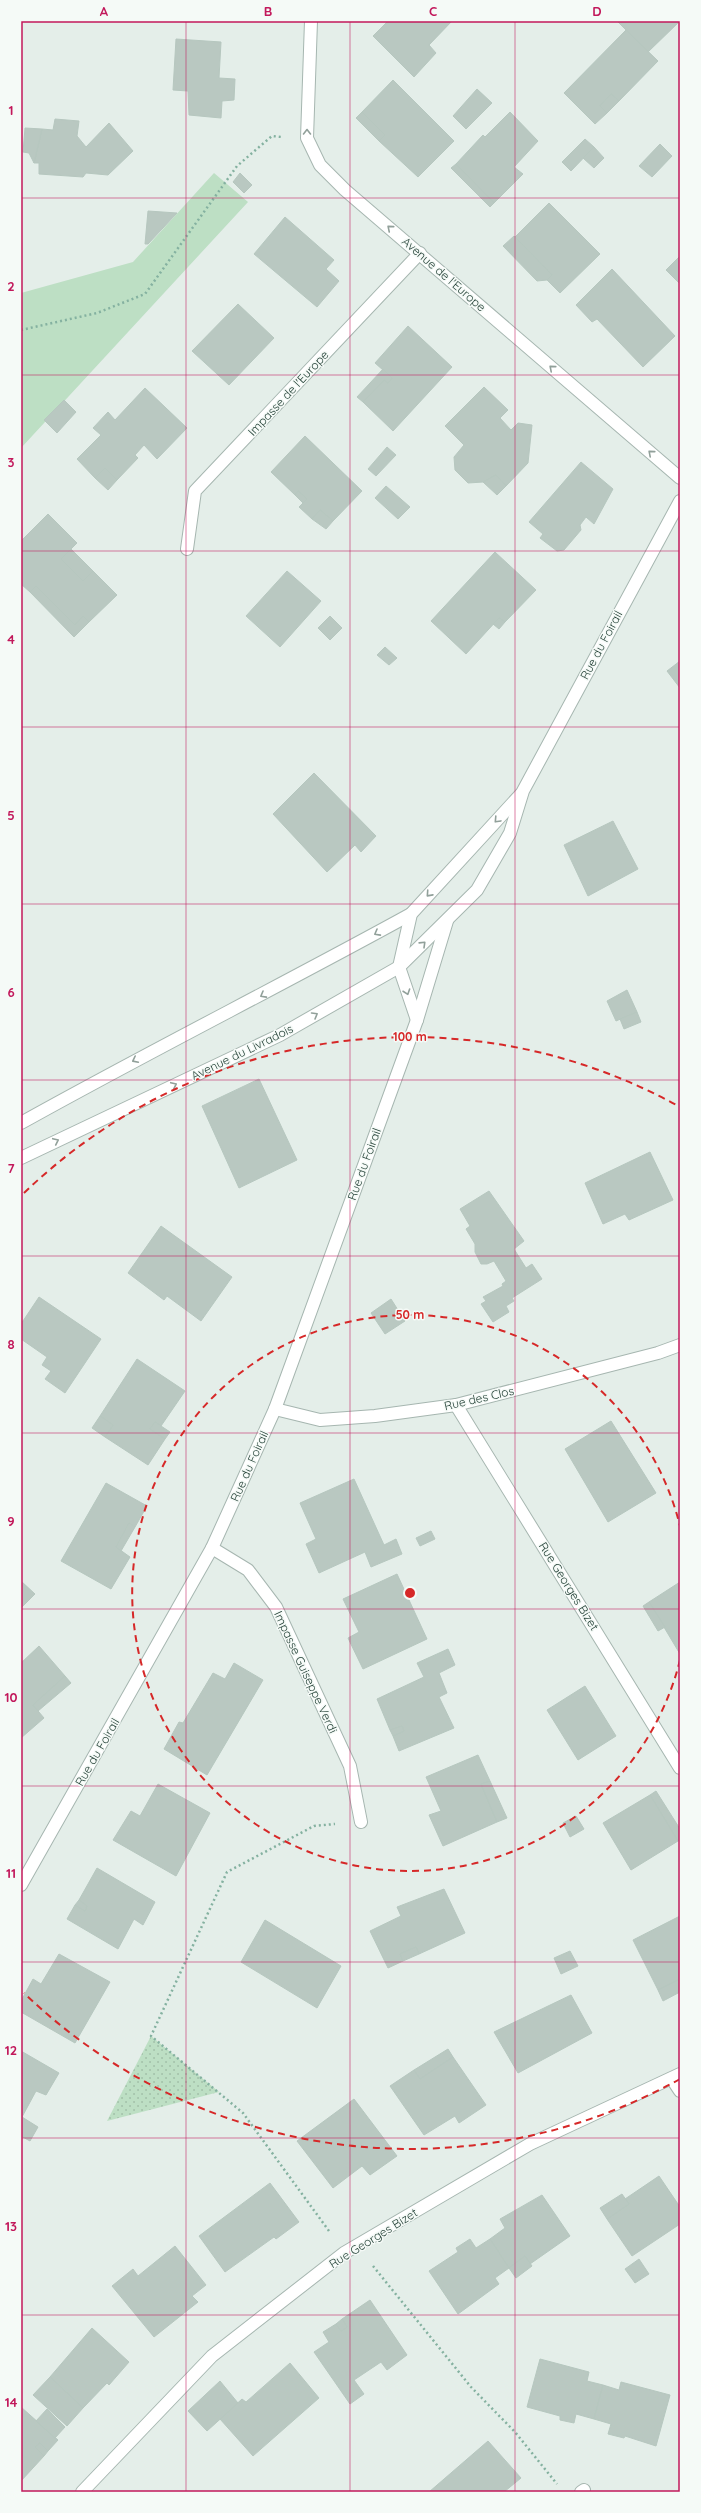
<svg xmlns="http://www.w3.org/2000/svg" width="701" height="2513" font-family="Quicksand,sans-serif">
  <defs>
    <pattern id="grass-dots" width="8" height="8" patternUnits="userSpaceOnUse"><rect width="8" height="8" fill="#bddfc4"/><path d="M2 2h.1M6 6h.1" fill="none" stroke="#a2c0a9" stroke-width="1.8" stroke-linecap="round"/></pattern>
  </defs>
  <rect width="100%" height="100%" fill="#e4eee9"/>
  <path fill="url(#grass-dots)" d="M151,2036L219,2092L107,2121Z"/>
  <path fill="#bddfc4" d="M214,173L248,202L21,448V293L133,262Z"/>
  <g fill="#b9c8c1" stroke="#b6c7bf">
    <path d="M388,21H452L429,45L436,53L414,77L373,36Z"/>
    <path d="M617,21H680L648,52Z"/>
    <path d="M626,30L658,61L619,101L611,94L600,106L607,113L595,124L564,93Z"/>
    <path d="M176,39L221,42L219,78L235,79L234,100L222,101L221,118L189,115L188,91L173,90Z"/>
    <path d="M393,80L454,141L418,177L379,141L385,135L362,112Z"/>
    <path d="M477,89L492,103L466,129L453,116Z"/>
    <path d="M611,94L619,101L607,113L600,106Z"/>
    <path d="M362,112L385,135L379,141L356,118Z"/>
    <path d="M510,112L538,141L514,167L523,174L494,203L456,164L483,135L485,137Z"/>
    <path d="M55,119L79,121L77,136L86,147L109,123L133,151L108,175L86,173L83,177L39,174V163H34L42,129L53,130Z"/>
    <path d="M25,128L42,129L34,163L29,153L23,152Z"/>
    <path d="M585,139L594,147L571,171L562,162Z"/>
    <path d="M660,144L672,156L652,177L639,166Z"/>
    <path d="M594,147L604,158L594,168L583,158Z"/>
    <path d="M456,164L494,203L490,207L451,168Z"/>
    <path d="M240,173L252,185L244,193L233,182Z"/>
    <path d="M549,203L600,254L560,293L547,280L552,275L515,237Z"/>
    <path d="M148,211L177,213L148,244H145Z"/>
    <path d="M285,217L334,260L326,269L339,281L317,307L254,254Z"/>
    <path d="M514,236L552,275L547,280L537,281L503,246Z"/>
    <path d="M680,256V284L666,270Z"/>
    <path d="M612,269L675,336L643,367L597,319L592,322L576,305Z"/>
    <path d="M238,304L274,338L229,385L192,351Z"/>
    <path d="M408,326L452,367L393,431L363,402L384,380L388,383L392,378L375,363Z"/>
    <path d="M383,369L392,378L388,383L384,380L363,402L357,397Z"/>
    <path d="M484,387L508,410L500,418L511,430L518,423L532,425L528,463L506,486L496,475L483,482L468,483L455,470L454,457L464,445L445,426Z"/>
    <path d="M145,388L187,428L157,459L144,445L135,455L138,458L117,480L105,468L95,478L77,459L101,435L93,428L108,412L115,420Z"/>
    <path d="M64,400L76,412L57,433L44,420Z"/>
    <path d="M305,436L362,491L333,521L320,510L312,519L299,507L307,499L298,491L295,495L271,472Z"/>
    <path d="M387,447L396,455L376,476L368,469Z"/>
    <path d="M581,462L613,489L594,524L586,517L580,525L581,530L564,550L557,551L540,538L543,534L529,522Z"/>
    <path d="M105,468L117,480L108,490L95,478Z"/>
    <path d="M496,475L506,486L497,495L483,482Z"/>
    <path d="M386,486L410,507L398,519L375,498Z"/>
    <path d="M298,491L307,499L303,503L295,495Z"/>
    <path d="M320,510L333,521L326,529L312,519Z"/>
    <path d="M48,514L77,543L61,559L83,581L93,571L117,595L89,622L83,616L75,625L36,586L30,592L21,584V541Z"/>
    <path d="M71,549L93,571L83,581L61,559Z"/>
    <path d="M495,552L536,590L505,622L499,618L466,654L431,621Z"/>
    <path d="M287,571L321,601L280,647L246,616Z"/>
    <path d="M36,586L75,625L83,616L89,622L74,637L30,592Z"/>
    <path d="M330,616L342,628L330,640L318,628Z"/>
    <path d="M499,618L505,622L499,629L493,624Z"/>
    <path d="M385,647L397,658L389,665L377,655Z"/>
    <path d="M680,661V688L667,671Z"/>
    <path d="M314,773L376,836L361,852L355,845L327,872L273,814Z"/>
    <path d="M613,821L638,869L588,896L564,845Z"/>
    <path d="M627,990L637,1012L616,1021L607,1001Z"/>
    <path d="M637,1012L641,1022L624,1029L620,1019Z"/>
    <path d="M259,1079L297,1160L239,1188L202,1106Z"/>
    <path d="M650,1152L673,1200L629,1220L625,1214L603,1224L585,1183Z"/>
    <path d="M489,1191L524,1241L514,1249L526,1268L532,1264L542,1279L512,1298L514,1301L506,1306L509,1312L493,1322L481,1304L486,1301L483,1297L503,1286L502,1284L506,1281L494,1261L487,1264H481L475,1252V1244L466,1229L470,1226L460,1209Z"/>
    <path d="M161,1226L232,1277L201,1321L167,1296L164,1300L128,1273Z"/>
    <path d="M39,1297L101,1339L65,1393L45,1379L51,1371L42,1365L47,1357L21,1339V1324Z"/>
    <path d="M391,1299L405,1321L385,1334L371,1313Z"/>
    <path d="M137,1359L185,1391L161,1426L155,1422L150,1429L165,1439L148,1465L105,1437L113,1425L100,1416Z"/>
    <path d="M100,1416L113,1425L105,1437L92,1428Z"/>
    <path d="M611,1421L656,1493L608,1522L565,1449Z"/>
    <path d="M155,1422L170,1432L165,1439L150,1429Z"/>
    <path d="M354,1479L384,1545L396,1539L402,1554L371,1567L365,1552L319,1573L306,1544L316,1539L300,1503Z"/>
    <path d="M106,1483L147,1506L135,1527L129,1523L116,1547L130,1557L111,1589L61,1561Z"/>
    <path d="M129,1523L135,1527L121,1551L116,1547Z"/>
    <path d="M431,1531L435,1539L420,1546L416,1538Z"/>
    <path d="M397,1574L427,1639L363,1669L348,1638L359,1632L343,1599Z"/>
    <path d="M21,1581L35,1594L21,1608Z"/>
    <path d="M680,1582V1654L649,1602Z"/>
    <path d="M649,1602L665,1627L658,1631L643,1606Z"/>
    <path d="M39,1646L65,1676L33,1705L44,1718L21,1738V1663Z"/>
    <path d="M448,1649L455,1665L439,1673L447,1693L439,1697L454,1728L399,1751L393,1736L404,1731L402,1726L390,1730L377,1699L424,1677L417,1663Z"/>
    <path d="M234,1663L263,1680L207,1775L164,1749L179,1722L183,1723L213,1673L225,1679Z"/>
    <path d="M65,1676L71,1683L38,1711L33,1705Z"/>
    <path d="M585,1686L616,1736L578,1760L547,1710Z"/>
    <path d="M402,1726L404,1731L393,1736L390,1730Z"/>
    <path d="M478,1755L490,1781L481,1784L497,1822L443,1846L429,1815L441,1811L426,1777Z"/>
    <path d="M490,1781L507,1818L497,1822L481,1784Z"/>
    <path d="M158,1784L210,1813L176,1876L113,1840L131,1811L140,1816Z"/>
    <path d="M656,1791L680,1829V1840L678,1841L650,1795Z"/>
    <path d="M650,1795L678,1841L631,1870L603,1823Z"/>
    <path d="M576,1816L584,1829L570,1837L563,1823Z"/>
    <path d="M97,1868L155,1902L143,1925L134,1919L118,1949L67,1919L75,1905L85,1911L87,1906L79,1900Z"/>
    <path d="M444,1889L465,1933L419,1954L416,1947L400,1954L403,1961L388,1968L370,1931L401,1916L397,1907Z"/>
    <path d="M79,1900L87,1906L85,1911L75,1905Z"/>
    <path d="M680,1916V1979L658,1990L633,1940Z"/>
    <path d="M265,1920L341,1966L317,2008L241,1962Z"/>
    <path d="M416,1947L419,1954L403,1961L400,1954Z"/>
    <path d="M570,1951L578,1966L561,1974L554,1958Z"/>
    <path d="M59,1954L110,1982L75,2043L21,2012V2001L33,1979L41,1984Z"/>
    <path d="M680,1979V1992L663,2001L658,1990Z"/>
    <path d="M571,1995L592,2033L518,2073L494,2032Z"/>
    <path d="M448,2049L453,2057L420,2079L414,2070Z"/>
    <path d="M21,2051L59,2073L46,2095L36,2091L22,2117L38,2127L30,2141L21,2136Z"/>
    <path d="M453,2057L486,2105L459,2123L455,2116L424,2135L390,2086L414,2070L420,2079Z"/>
    <path d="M354,2099L397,2156L370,2175L362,2166L333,2188L297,2141Z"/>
    <path d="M659,2176L680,2207V2224L632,2256L607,2219L629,2204L625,2199Z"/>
    <path d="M270,2183L299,2222L276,2239L274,2237L225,2272L199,2236Z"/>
    <path d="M622,2194L629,2204L607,2219L600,2208Z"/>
    <path d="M542,2195L570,2236L530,2264L525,2256L509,2268L490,2239L505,2228L500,2219Z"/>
    <path d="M470,2239L476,2248L490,2239L509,2268L495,2278L499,2284L458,2314L429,2271L458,2252L456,2248Z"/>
    <path d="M175,2246L206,2285L192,2296L198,2302L154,2337L112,2286L133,2269L138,2276Z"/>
    <path d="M525,2256L532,2266L516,2278L509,2268Z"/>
    <path d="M639,2259L649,2274L635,2283L625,2269Z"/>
    <path d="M370,2300L407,2355L387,2370L381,2362L354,2380L364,2394L350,2404L314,2352L329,2342L323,2332L336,2324L341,2331L347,2327L342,2319Z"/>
    <path d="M342,2319L347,2327L341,2331L336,2324Z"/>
    <path d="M92,2328L129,2362L109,2385L107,2383L83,2408L50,2377Z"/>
    <path d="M540,2359L589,2372L587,2381L603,2385L594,2419L576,2414L574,2423L560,2420V2416L527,2407Z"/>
    <path d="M290,2363L319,2398L253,2456L220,2419L242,2399L246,2402Z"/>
    <path d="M50,2377L83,2408L67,2426L33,2395Z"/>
    <path d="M220,2381L238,2403L207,2431L188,2411Z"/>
    <path d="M621,2382L670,2395L656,2446L625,2436L624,2438L608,2434L611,2424L594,2419L603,2385L619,2390Z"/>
    <path d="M21,2407L58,2440L48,2451L40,2443L35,2447L44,2456L21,2481Z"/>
    <path d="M47,2409L65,2427L55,2438L36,2421Z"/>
    <path d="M488,2441L521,2478L504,2492H429Z"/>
    <path d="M40,2443L48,2451L44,2456L35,2447Z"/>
  </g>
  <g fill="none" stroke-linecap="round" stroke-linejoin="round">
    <defs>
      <g id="minor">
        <path d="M311,21L307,138L320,165L345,190L680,478"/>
        <path d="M187,549L195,491L420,253"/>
        <path d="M417,1020L399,967L411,914L521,794"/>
        <path d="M21,1123C150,1051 282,985 411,914"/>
        <path d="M21,1158L280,1035L399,967L477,890L510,833L523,791L680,501"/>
        <path d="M456,1405L680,1768"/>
        <path d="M275,1409L320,1420L375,1416L456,1405L658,1353L680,1345"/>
        <path d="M212,1548L248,1570L276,1607L350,1766L361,1822"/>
        <path d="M21,1885L212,1548L275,1409L417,1020L447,921"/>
        <path d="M672,2079L680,2091"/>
        <path d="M82,2492L212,2356L344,2253L530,2144L680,2074"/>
        <path d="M581,2492L584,2490"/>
      </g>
    </defs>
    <use href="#minor" stroke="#a6b6b0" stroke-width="14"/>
    <g stroke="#84b1a0" stroke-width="2.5" stroke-dasharray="2 3" stroke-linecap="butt">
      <path d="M21,330L97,313L145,294L237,166L272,136L282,137"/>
      <path d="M329,2231L243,2113L151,2036L227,1872L314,1826L335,1824"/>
      <path d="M373,2266L471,2387L515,2432L557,2484"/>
    </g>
    <use href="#minor" stroke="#fff" stroke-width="12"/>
  </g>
  <defs><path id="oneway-chevron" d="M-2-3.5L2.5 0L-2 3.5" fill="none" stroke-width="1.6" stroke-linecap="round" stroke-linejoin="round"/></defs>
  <g stroke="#91a09a">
    <use href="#oneway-chevron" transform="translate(307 132) rotate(-90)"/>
    <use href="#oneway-chevron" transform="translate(390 228) rotate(-140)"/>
    <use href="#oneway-chevron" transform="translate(552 368) rotate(-139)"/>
    <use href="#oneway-chevron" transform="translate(651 453) rotate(-139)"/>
    <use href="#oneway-chevron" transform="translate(497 820) rotate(133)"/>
    <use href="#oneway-chevron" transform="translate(429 894) rotate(132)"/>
    <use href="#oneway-chevron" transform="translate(377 933) rotate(151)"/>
    <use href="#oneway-chevron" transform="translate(423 944) rotate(-44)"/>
    <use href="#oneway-chevron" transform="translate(407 992) rotate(71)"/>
    <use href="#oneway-chevron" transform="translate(263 995) rotate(151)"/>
    <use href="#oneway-chevron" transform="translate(315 1015) rotate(-30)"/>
    <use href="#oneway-chevron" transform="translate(135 1060) rotate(153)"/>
    <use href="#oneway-chevron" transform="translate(174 1085) rotate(-25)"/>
    <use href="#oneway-chevron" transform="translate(56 1141) rotate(-25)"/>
  </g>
  <path fill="none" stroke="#c2185b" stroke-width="1" stroke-opacity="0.55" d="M186,21V2492M350,21V2492M515,21V2492M21,198H680M21,375H680M21,551H680M21,727H680M21,904H680M21,1080H680M21,1256H680M21,1433H680M21,1609H680M21,1786H680M21,1962H680M21,2138H680M21,2315H680"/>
  <g fill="none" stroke="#d62828" stroke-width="2" stroke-dasharray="7 5">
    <path d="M680 1660A278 278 0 1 1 680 1526"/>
    <path d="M680 2079A556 556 0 0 1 24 1993M24 1193A556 556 0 0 1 680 1107"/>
  </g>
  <g text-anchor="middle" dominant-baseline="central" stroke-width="3" stroke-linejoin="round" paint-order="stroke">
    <g font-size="12" fill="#234036" stroke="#f5faf7">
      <text transform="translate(444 274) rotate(41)">Avenue de l'Europe</text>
      <text transform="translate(288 393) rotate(-47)">Impasse de l'Europe</text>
      <text transform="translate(601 645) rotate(-62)">Rue du Foirail</text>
      <text transform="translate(242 1052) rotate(-26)">Avenue du Livradois</text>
      <text transform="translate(364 1164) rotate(-70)">Rue du Foirail</text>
      <text transform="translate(479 1398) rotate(-13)">Rue des Clos</text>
      <text transform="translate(249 1466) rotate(-66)">Rue du Foirail</text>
      <text transform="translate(569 1586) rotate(58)">Rue Georges Bizet</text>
      <text transform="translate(306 1672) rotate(65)">Impasse Guiseppe Verdi</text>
      <text transform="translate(97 1752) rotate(-60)">Rue du Foirail</text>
      <text transform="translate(373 2238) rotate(-32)">Rue Georges Bizet</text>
    </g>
  </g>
  <circle cx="410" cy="1593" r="6" fill="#d62828" stroke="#f5faf7" stroke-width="2"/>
  <g font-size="12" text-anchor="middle" font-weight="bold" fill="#d62828" stroke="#f5faf7" stroke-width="3" stroke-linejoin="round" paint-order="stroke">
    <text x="410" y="1041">100 m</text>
    <text x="410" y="1319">50 m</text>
  </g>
  <rect width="701" height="2513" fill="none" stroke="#f5faf7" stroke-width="44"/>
  <rect x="22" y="22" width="657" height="2469" fill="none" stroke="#c2185b" stroke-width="1.5"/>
  <g font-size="13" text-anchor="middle" font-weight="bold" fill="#c2185b">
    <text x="104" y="16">A</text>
    <text x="268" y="16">B</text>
    <text x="433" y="16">C</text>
    <text x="597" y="16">D</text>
    <text x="11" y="115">1</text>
    <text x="11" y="291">2</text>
    <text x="11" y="467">3</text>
    <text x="11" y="644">4</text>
    <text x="11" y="820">5</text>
    <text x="11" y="997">6</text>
    <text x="11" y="1173">7</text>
    <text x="11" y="1349">8</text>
    <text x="11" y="1526">9</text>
    <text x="11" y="1702">10</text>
    <text x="11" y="1878">11</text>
    <text x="11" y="2055">12</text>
    <text x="11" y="2231">13</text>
    <text x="11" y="2407">14</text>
  </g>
</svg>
